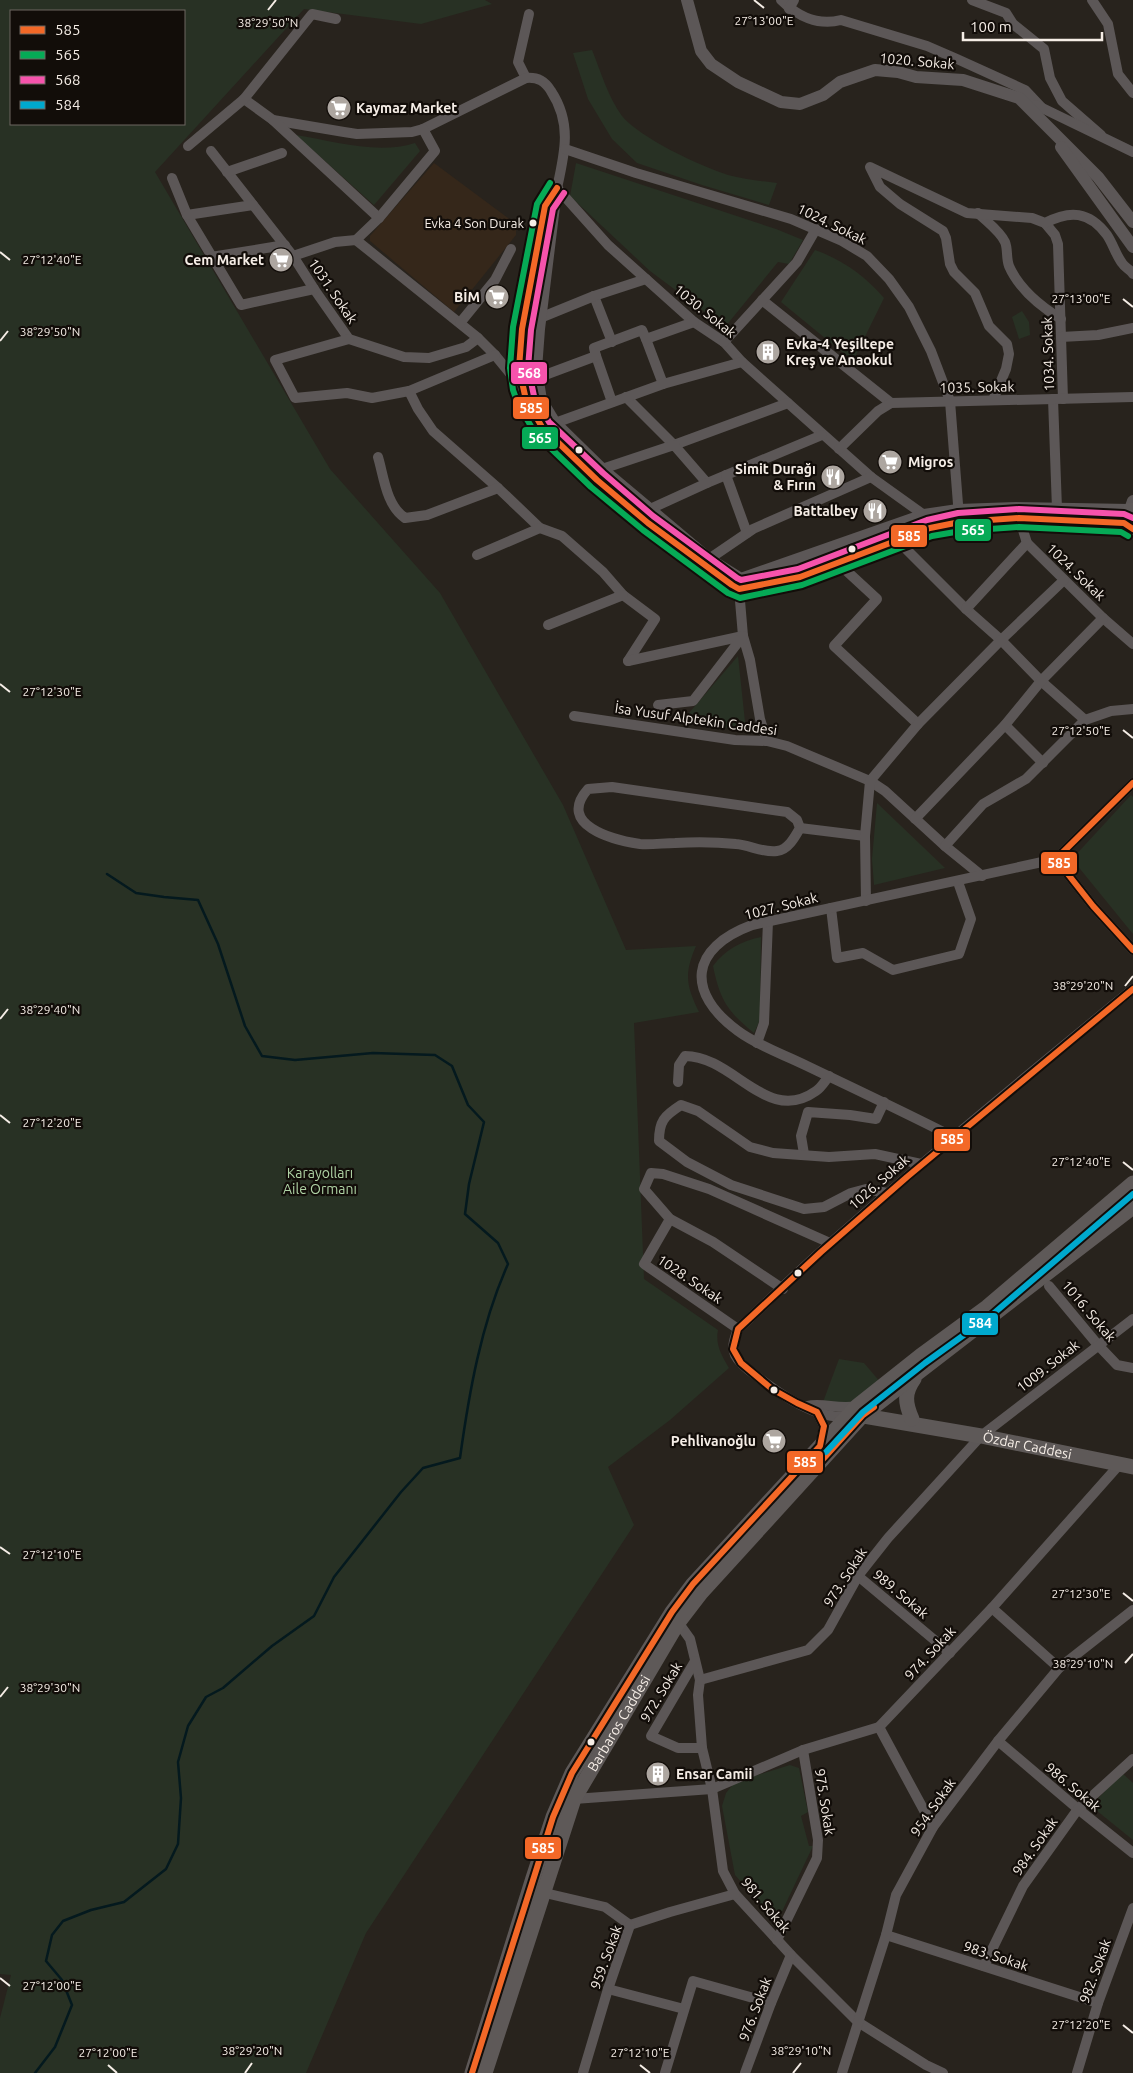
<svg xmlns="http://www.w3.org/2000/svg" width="1133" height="2073" font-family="Ubuntu,sans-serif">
  <rect width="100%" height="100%" fill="#28231d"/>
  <path fill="#35271a" d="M434,163L516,224V235L454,312L370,241V236Z"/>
  <g fill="#283124" fill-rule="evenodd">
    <path d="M0,0H485L492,4L421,24L304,9L155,172L330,469L440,593L563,805L626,950L696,946C684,974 686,985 699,1012L634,1023L644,1279L718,1330C715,1345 722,1356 729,1368L670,1420L608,1467L634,1525L366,1933L306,2073H0V2018L11,1975L0,1974ZM11,11H184V124H11Z"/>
    <path d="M592,50C601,72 608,97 622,116C640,138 700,166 728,175C743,179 761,181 777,183L769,205L702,185L637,163L612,139L588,99L573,53Z"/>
    <path d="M296,135C334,141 377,155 415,143L420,151L374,205Z"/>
    <path d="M576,163L776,229L803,240L789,264L778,262L725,327L650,271L570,196Z"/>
    <path d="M815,250C843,260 865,276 884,298L853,361L781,302Z"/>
    <path d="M1022,311L1029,322L1030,335L1019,339L1012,317Z"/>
    <path d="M738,656L746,731L683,720Z"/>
    <path d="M1131,795L1133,797V934L1072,859Z"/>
    <path d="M877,803L945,868L874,885L872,859Z"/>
    <path d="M761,937L760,1020L754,1033C727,1011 720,1000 713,966C725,950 741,941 761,937Z"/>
    <path d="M839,1359L864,1363L881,1383L851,1407L823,1402Z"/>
    <path d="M790,1765L799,1768L808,1812L801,1816L809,1846H813L777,1922L735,1875L722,1806L726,1793L735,1782Z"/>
    <path d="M1122,1773L1133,1783V1840L1091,1806Z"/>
  </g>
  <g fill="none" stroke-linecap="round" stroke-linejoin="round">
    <path stroke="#04191e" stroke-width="2.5" d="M35,2073L55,2047L72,2005L62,1980L46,1961L52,1935L63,1921L91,1910L124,1902L166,1869L178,1844L181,1798L178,1762L188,1726L206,1697L223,1688L272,1646L314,1616L334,1577L401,1492L423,1468L460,1458C469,1393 481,1324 508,1264L498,1243L465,1214L469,1184L484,1122L468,1105L452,1066L435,1055L373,1053L295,1060L262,1056L245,1026L218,944L198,900L164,897L136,893L107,874"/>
    <g stroke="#5c5757" stroke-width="10">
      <path d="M781,0C797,16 818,26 841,20L927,46L957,59L1025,90L1041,107"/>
      <path d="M972,0L1006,13L1013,24L1044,49L1050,78L1062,101L1101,135"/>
      <path d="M1092,0L1108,24L1118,74L1133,93"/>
      <path d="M789,9L794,0"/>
      <path d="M526,78L518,62L529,14"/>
      <path d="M244,99L273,120L344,132L357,134L412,132L423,129L526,78C538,77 545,81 551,91C572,123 565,152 557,188L608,245L694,322L724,342L742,362L871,477L924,515L930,528"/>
      <path d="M1036,105L1133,152"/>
      <path d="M273,120L379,218"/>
      <path d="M188,146L244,99L312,14L336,19"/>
      <path d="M565,149L636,173L791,219L842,241L867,256L889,279L909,307L931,351L950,401L959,517"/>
      <path d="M211,151L293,256L314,289L349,339L404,357L429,358L466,347L478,338"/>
      <path d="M227,172L282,153"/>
      <path d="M172,178L187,215L241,305L314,289"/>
      <path d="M978,213C987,222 1000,231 1005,242C1008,249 1006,258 1009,266C1019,289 1040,306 1061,319"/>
      <path d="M187,215L253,205"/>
      <path d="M1045,223L1055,235L1058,244L1063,399"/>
      <path d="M356,240L478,338L495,355L522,388L541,400"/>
      <path d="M293,256L335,242L356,240L379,218L435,151L423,129"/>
      <path d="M211,257L285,245"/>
      <path d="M594,296L612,342"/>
      <path d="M762,300L891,403"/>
      <path d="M540,318L594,296L646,279"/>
      <path d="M460,323L495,280L511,249"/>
      <path d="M1061,337L1098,335L1133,328"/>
      <path d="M349,339L275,360L295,398L347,393L372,398L409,391"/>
      <path d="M646,339L663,384"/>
      <path d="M724,342L797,262L816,229"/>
      <path d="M495,355L409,391L418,409L433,431L498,488L540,528L562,536L603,572L623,595L655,619L628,661"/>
      <path d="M596,356L612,402"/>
      <path d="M538,382L545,375L596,356L594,348L642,330L646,339L694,322"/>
      <path d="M626,397L674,445L788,403"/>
      <path d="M1053,399L1057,509"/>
      <path d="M993,400L1006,369L1009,354L1007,344L989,326L975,293L954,272L950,264L946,238L943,231L900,204L880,187L870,167L967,213L1032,218L1045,223C1070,210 1089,211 1107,235C1113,244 1116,255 1122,263C1125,268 1130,269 1133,274"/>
      <path d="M555,423L663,384L742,362"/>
      <path d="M839,449L878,411L891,403L1133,397"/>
      <path d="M378,457C384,477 386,505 405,518L427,515L498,488"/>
      <path d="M602,469L674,445L707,483L822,435"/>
      <path d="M726,475L747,533"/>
      <path d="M650,509L707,483"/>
      <path d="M1017,511L1027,543L1103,618L1133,644"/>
      <path d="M897,540L966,609L1001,640L1041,681L1085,720"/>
      <path d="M477,555L540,528"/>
      <path d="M709,559L753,529L871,477"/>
      <path d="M838,563L877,599L834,646L918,724"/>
      <path d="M740,582L739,589L743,636L750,660L760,719L767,741"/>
      <path d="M966,609L1027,543"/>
      <path d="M548,625L623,595"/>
      <path d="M628,661L743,636"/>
      <path d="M658,705L693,701L743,636"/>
      <path d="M574,716L735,740L767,741L787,746L870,781L885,791L945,846L982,876"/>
      <path d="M1005,725L1043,763"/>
      <path d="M612,787L787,812L797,820L800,828C795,837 788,850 777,851C762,853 750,845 736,844C715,842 695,842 675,843C664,843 651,845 640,844C613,840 556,825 588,789Z"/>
      <path d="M915,819L1005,725L1041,681L1103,618"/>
      <path d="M800,828L865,836"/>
      <path d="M945,846L983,804L1026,779L1085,720L1111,711L1133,709"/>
      <path d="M1056,859L1093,906L1133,950"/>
      <path d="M866,901L865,836L870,781L918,724L1001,640L1064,580"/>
      <path d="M831,908L837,958L863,953L893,970L959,954L971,919L958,882"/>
      <path d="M757,1043L764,1023L768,921"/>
      <path d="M678,1082L679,1065L685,1056C734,1056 767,1126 816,1091C821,1088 825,1081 829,1076"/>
      <path d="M953,1137C904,1112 855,1089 805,1065C783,1054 758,1046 738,1031C685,992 690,948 752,925L1056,859L1133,783"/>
      <path d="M804,1154L801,1136L808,1112L850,1115L876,1119L884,1102"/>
      <path d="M887,1193L866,1189L851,1193L824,1207L804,1209L731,1185L687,1162L659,1141C659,1121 664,1116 681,1105L698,1111L750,1147L773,1153L829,1157L875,1154L921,1164"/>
      <path d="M670,1219L644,1264L738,1329"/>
      <path d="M1049,1286L1098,1345L1117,1365L1133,1368"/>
      <path d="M783,1289L713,1242L670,1219L644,1189L651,1173L663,1174L709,1189L830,1243"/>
      <path d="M807,1406C823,1402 838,1410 857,1406"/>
      <path d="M817,1412L824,1426L821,1443"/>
      <path d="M847,1416C818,1421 776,1392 754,1374C747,1369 739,1363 735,1355C731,1347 735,1337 738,1329C770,1300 800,1269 833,1241C931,1154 1031,1072 1133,989"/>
      <path d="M858,1576L950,1653"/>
      <path d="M992,1608L1059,1668"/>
      <path d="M675,1618L690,1639L700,1680L698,1695L702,1748L712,1789L723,1871L735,1894L791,1955L858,2022L926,2065L943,2073"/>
      <path d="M695,1661L651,1736L678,1748H702"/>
      <path d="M700,1680L808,1650L828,1630L858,1576L888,1538L981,1436L1133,1319"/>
      <path d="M879,1727L933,1827"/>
      <path d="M998,1741L1078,1809L1133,1853"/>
      <path d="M574,1799L712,1789L803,1750L879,1727L992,1608L1119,1465"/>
      <path d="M545,1893L605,1907L630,1925"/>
      <path d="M630,1925L670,1912L735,1894"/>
      <path d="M886,1935L1098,2003"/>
      <path d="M777,1940L817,1858L818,1840L803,1750"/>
      <path d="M984,1966L1023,1886L1078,1809L1133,1759"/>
      <path d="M608,1989L684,2009"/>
      <path d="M583,2073L608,1989L630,1925"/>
      <path d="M665,2073L693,1981L771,2003"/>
      <path d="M745,2073L771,2003L791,1955"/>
      <path d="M842,2073L886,1935L896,1895L933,1827L998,1741L1059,1668L1133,1610"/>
      <path d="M1077,2073L1098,2003L1133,1908"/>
    </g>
    <g stroke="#5c5757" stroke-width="12">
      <path d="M687,0L701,51L711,64L738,82L781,102L800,104L823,95L840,82L875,70L898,72L916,77L963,80L1019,98L1098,177L1133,222"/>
      <path d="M1061,147L1133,247"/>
      <path d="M557,188L545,206L522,329L519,368L522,388L526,400L542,427L597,480L648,523L732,585L739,589L800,577L930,528L960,522L1019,518L1124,523"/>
      <path d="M556,190L539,329L536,369L541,400L555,423L602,469L709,559L741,579L924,515L958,510L1016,508L1130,510L1133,501"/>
    </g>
    <g stroke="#5e5958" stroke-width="15">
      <path d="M1133,513L1130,510L1124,523L1133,529"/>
      <path id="s1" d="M858,1415L981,1436L1133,1467"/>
      <path d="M912,1419C905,1403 904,1393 914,1379"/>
      <path d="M472,2073L533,1878L553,1817L572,1773L672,1612L693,1584L857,1406L920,1356L987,1307L1133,1183"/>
      <path id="s2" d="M485,2073L574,1799L678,1623L701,1593L863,1415L1133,1207"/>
    </g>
    <defs>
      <g id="bus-1">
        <path d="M557,188L545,206L522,329L519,368L526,400L542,427L597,480L648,523L732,585L739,589L800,577L930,528L960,522L1019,518L1124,523L1133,529"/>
        <path d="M1133,783L1056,859L1093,906L1133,950"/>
        <path d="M815,1468L863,1415L874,1407"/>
        <path d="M472,2073L553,1817L572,1773L672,1612L693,1584L820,1446L824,1426L817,1412L797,1403L772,1389L741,1363L733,1349L738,1329L821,1252L907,1177L1133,989"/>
      </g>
      <path id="bus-2" d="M550,183L537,204L513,327L510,368L513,390L518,404L535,433L591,487L643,530L728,593L740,598L802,585L932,536L961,531L1019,527L1121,532L1128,536"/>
      <path id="bus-3" d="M564,193L553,209L531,330L528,368L534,396L549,422L603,473L653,516L737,578L741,580L798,569L927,520L958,513L1019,509L1124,514L1133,518"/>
      <path id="bus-4" d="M826,1452L863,1412L925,1363L993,1314L1133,1194"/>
    </defs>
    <use href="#bus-1" stroke="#120d09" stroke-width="10"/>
    <use href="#bus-2" stroke="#120d09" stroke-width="10"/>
    <use href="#bus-3" stroke="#120d09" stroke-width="10"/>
    <use href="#bus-4" stroke="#120d09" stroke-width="10"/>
    <use href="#bus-1" stroke="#f36827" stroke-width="6"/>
    <use href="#bus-2" stroke="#06aa56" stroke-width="6"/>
    <use href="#bus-3" stroke="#f653ac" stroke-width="6"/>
    <use href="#bus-4" stroke="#00a9ce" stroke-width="6"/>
  </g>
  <path fill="none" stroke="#f5ede6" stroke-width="2" d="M754,0L764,8M268,10L276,0M0,252L10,260M1123,299L1133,307M0,341L8,331M0,684L10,692M1123,730L1133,738M1125,986L1133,976M0,1019L8,1009M0,1115L10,1123M1123,1162L1133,1170M0,1547L10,1554M1123,1593L1133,1601M1125,1663L1133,1654M0,1697L8,1687M0,1978L10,1986M1123,2025L1133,2033M108,2065L117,2073M640,2065L650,2073M245,2073L252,2063M793,2073L801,2063"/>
  <defs>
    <symbol id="supermarket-disc" viewBox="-11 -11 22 22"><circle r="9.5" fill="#ada6a0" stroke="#120d09"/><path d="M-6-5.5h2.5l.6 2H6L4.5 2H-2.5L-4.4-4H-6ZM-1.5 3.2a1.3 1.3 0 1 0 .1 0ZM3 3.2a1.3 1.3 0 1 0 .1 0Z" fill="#fff"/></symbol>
    <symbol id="building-disc" viewBox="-11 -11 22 22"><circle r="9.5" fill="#ada6a0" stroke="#120d09"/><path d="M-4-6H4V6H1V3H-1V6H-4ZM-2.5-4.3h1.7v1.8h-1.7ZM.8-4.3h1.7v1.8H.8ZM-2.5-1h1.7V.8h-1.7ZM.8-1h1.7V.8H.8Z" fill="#fff"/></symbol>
    <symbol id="restaurant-disc" viewBox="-11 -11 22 22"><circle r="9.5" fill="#ada6a0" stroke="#120d09"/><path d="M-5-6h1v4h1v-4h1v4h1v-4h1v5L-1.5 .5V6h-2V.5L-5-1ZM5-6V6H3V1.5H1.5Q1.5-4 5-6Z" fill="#fff"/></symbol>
  </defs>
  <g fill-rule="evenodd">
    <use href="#supermarket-disc" x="325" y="94" width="28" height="28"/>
    <use href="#supermarket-disc" x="267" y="246" width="28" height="28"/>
    <use href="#supermarket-disc" x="483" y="283" width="28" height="28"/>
    <use href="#building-disc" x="754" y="338" width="28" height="28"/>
    <use href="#supermarket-disc" x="876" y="448" width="28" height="28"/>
    <use href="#restaurant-disc" x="819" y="463" width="28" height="28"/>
    <use href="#restaurant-disc" x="861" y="497" width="28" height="28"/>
    <use href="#supermarket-disc" x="760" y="1427" width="28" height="28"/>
    <use href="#building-disc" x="644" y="1760" width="28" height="28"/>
  </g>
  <g fill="#f5ede6" stroke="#120d09" stroke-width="2">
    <circle cx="533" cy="223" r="4.5"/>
    <circle cx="579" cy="450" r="4.5"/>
    <circle cx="852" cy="549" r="4.5"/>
    <circle cx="798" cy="1273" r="4.5"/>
    <circle cx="774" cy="1390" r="4.5"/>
    <circle cx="591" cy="1742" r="4.5"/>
  </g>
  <g text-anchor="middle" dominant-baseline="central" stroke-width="4.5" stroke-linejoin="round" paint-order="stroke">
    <g font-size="13" fill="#f5ede6" stroke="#120d09" text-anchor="end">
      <text x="524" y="223">Evka 4 Son Durak</text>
    </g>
    <g font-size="14" fill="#f5ede6" stroke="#120d09">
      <text transform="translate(917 61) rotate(5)">1020. Sokak</text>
      <text transform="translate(832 224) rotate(26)">1024. Sokak</text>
      <text transform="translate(333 291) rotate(56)">1031. Sokak</text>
      <text transform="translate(705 311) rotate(39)">1030. Sokak</text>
      <text transform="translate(1048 354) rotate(-92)">1034. Sokak</text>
      <text transform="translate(977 387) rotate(-1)">1035. Sokak</text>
      <text transform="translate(1076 572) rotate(44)">1024. Sokak</text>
      <text transform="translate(696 719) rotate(8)">İsa Yusuf Alptekin Caddesi</text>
      <text transform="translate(781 906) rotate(-14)">1027. Sokak</text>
      <text transform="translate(879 1182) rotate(-41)">1026. Sokak</text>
      <text transform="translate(690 1279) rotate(34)">1028. Sokak</text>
      <text transform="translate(1089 1311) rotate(50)">1016. Sokak</text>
      <text transform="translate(1048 1366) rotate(-38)">1009. Sokak</text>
      <text stroke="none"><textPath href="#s1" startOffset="172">Özdar Caddesi</textPath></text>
      <text transform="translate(845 1577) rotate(-57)">973. Sokak</text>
      <text transform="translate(901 1594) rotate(40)">989. Sokak</text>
      <text transform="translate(930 1653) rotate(-47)">974. Sokak</text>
      <text transform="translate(661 1692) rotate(-59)">972. Sokak</text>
      <text stroke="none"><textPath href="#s2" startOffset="376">Barbaros Caddesi</textPath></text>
      <text transform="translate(1073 1787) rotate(40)">986. Sokak</text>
      <text transform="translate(825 1802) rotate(81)">975. Sokak</text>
      <text transform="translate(933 1807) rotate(-55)">954. Sokak</text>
      <text transform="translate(1035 1846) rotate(-55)">984. Sokak</text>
      <text transform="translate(766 1905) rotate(50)">981. Sokak</text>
      <text transform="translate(996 1956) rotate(18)">983. Sokak</text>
      <text transform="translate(606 1957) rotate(-70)">959. Sokak</text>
      <text transform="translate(1095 1971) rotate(-70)">982. Sokak</text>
      <text transform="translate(755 2009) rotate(-69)">976. Sokak</text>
    </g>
    <g font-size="14" font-weight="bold" fill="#f5ede6" stroke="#120d09" text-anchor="end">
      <text x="356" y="108" text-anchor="start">Kaymaz Market</text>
      <text x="264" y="260">Cem Market</text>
      <text x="480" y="297">BİM</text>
      <text x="786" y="344" text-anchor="start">Evka-4 Yeşiltepe<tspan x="786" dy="16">Kreş ve Anaokul</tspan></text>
      <text x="908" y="462" text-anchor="start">Migros</text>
      <text x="816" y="469">Simit Durağı<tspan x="816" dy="16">&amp; Fırın</tspan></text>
      <text x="858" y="511">Battalbey</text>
      <text x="756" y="1441">Pehlivanoğlu</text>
      <text x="676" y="1774" text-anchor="start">Ensar Camii</text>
    </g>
    <g font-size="14" fill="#b0d4a6" stroke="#120d09">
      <text x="320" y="1173">Karayolları<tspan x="320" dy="16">Aile Ormanı</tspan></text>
    </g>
  </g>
  <g font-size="12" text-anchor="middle" fill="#f5ede6" stroke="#120d09" stroke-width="4.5" stroke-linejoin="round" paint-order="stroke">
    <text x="764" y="25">27°13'00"E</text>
    <text x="268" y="27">38°29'50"N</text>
    <text x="52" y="264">27°12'40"E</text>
    <text x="1081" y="303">27°13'00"E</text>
    <text x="50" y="336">38°29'50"N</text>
    <text x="52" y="696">27°12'30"E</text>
    <text x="1081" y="735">27°12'50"E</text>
    <text x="1083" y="990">38°29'20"N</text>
    <text x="50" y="1014">38°29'40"N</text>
    <text x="52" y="1127">27°12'20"E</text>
    <text x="1081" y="1166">27°12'40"E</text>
    <text x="52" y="1559">27°12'10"E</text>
    <text x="1081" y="1598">27°12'30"E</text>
    <text x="1083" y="1668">38°29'10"N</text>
    <text x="50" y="1692">38°29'30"N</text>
    <text x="52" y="1990">27°12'00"E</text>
    <text x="1081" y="2029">27°12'20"E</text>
    <text x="252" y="2055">38°29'20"N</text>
    <text x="801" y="2055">38°29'10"N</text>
    <text x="108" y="2057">27°12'00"E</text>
    <text x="640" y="2057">27°12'10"E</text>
  </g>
  <g stroke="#120d09" stroke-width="2">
    <rect x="510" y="361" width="38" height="24" rx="5" fill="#f653ac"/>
    <rect x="512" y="396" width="38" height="24" rx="5" fill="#f36827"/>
    <rect x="521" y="426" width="38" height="24" rx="5" fill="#06aa56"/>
    <rect x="954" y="518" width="38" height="24" rx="5" fill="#06aa56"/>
    <rect x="890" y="524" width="38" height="24" rx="5" fill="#f36827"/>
    <rect x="1040" y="851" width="38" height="24" rx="5" fill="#f36827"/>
    <rect x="933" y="1128" width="38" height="24" rx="5" fill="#f36827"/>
    <rect x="961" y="1312" width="38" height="24" rx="5" fill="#00a9ce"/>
    <rect x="786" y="1450" width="38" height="24" rx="5" fill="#f36827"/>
    <rect x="524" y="1836" width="38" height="24" rx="5" fill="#f36827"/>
  </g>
  <g font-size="14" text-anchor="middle" font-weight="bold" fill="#fff">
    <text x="529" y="378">568</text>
    <text x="531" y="413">585</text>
    <text x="540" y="443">565</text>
    <text x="973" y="535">565</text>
    <text x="909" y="541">585</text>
    <text x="1059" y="868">585</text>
    <text x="952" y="1144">585</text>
    <text x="980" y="1328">584</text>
    <text x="805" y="1467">585</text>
    <text x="543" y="1853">585</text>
  </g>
  <rect x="10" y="10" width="175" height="115" fill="#120d09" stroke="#6d6761"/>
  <rect x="20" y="26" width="25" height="8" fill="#f36827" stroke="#6d6761"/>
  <text x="55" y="35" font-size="15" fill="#f5ede6">585</text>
  <rect x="20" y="51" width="25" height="8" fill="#06aa56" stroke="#6d6761"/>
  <text x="55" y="60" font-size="15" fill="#f5ede6">565</text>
  <rect x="20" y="76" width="25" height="8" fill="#f653ac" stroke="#6d6761"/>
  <text x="55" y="85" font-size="15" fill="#f5ede6">568</text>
  <rect x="20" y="101" width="25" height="8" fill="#00a9ce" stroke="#6d6761"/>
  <text x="55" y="110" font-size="15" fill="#f5ede6">584</text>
  <path d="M963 32v8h139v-8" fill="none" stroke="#f5ede6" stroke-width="2.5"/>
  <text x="970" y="32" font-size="15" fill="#f5ede6" stroke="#120d09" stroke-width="4" paint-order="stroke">100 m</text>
</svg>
